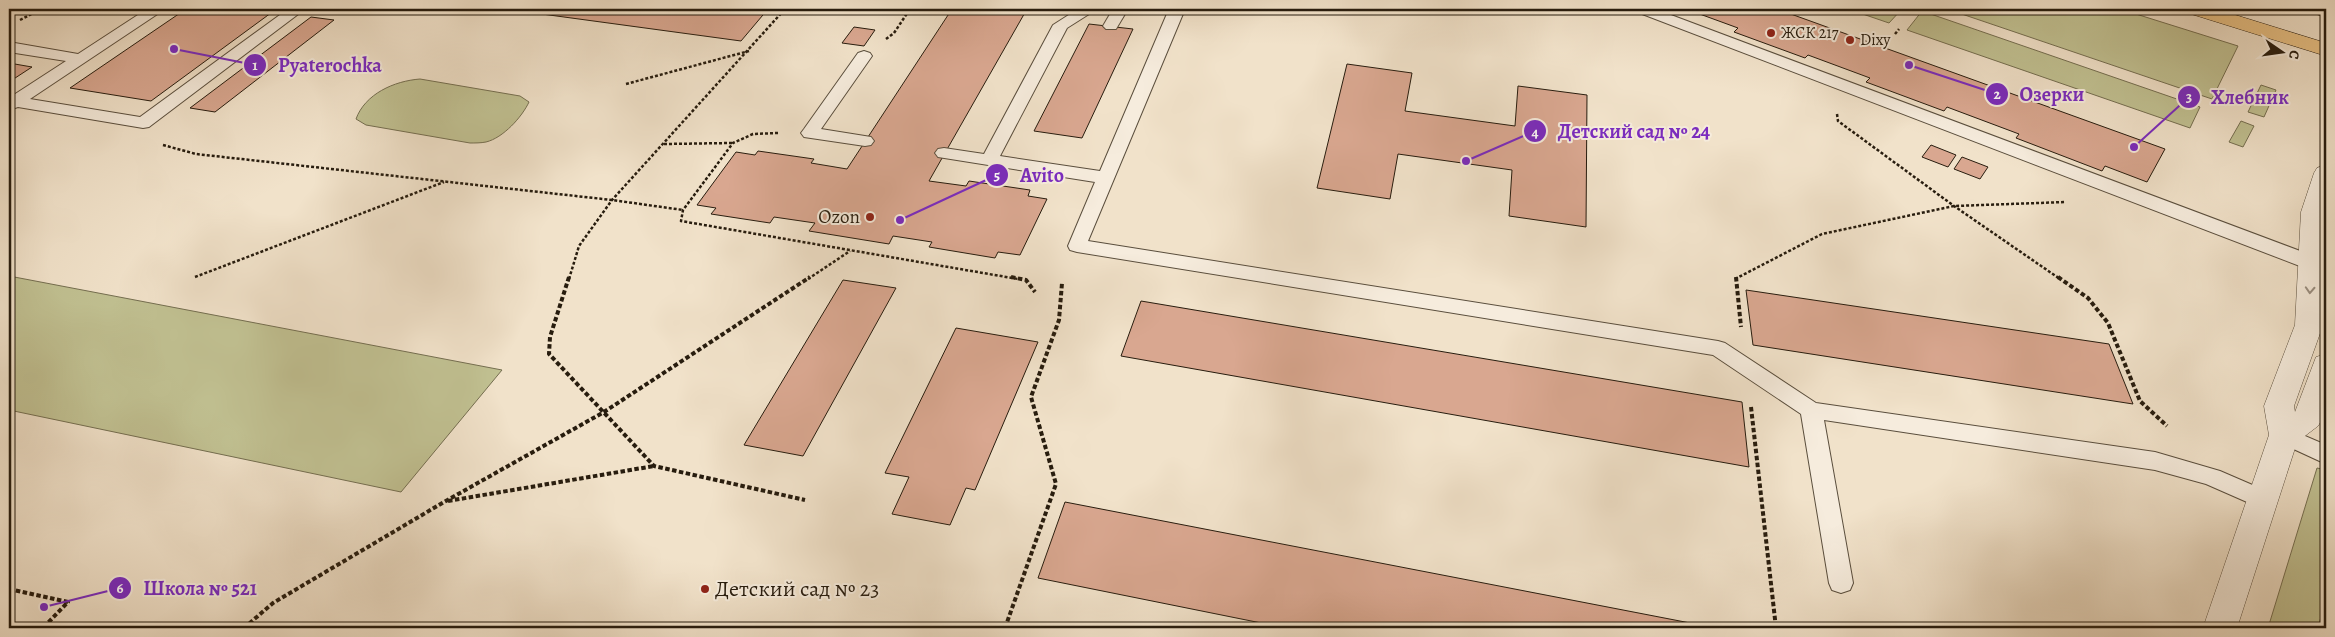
<svg xmlns="http://www.w3.org/2000/svg" width="2335" height="637" font-family="Alegreya,serif">
  <rect width="100%" height="100%" fill="#f1e2ca"/>
  <filter id="stains"><feTurbulence type="fractalNoise" baseFrequency=".004" numOctaves="4"/><feColorMatrix values="0 0 0 0 .2 0 0 0 0 .09 0 0 0 0 .02 0 0 0 .5 -.17"/></filter>
  <radialGradient id="worn" r=".72"><stop offset=".6" stop-color="#630" stop-opacity="0"/><stop offset="1" stop-color="#630" stop-opacity=".3"/></radialGradient>
  <g fill="#c1c192" stroke="#746e50">
    <path d="M1848,9H1898L1901,10L1889,23Z"/>
    <path d="M1947,9H2120L2238,46L2212,99Z"/>
    <path d="M1922,11L2200,107L2190,128L1907,30Z"/>
    <path d="M420,79L520,96L529,102C522,117 503,138 486,142C481,143 475,143 470,143L366,125L356,119C365,94 394,81 420,79Z"/>
    <path d="M2261,85L2276,90L2264,117L2248,112Z"/>
    <path d="M2241,121L2254,126L2243,147L2229,142Z"/>
    <path d="M9,276L502,370L401,492L9,410Z"/>
    <path d="M2317,468L2326,470V598L2318,628H2268Z"/>
  </g>
  <g fill="#d9a790" stroke="#271c0e">
    <path d="M186,9L275,10L151,101L70,88Z"/>
    <path d="M505,9H768L741,41Z"/>
    <path d="M952,9H1027L929,181L966,186L969,181L1030,190L1028,196L1047,199L1020,255L998,252L995,258L929,247L932,242L893,236L889,244L809,231L815,223L774,217L770,223L711,214L716,208L697,205L736,152L755,155L758,151L814,159L811,163L847,169Z"/>
    <path d="M1686,9H1777L2165,149L2147,182L2105,166L2102,171L2016,138L2019,134L1947,107L1944,111L1866,82L1870,78L1808,55L1805,58L1734,32L1738,28Z"/>
    <path d="M311,17L334,20L215,112L190,108Z"/>
    <path d="M1089,24L1133,29L1082,138L1034,131Z"/>
    <path d="M854,27L875,30L864,46L842,43Z"/>
    <path d="M9,63L32,67L9,82Z"/>
    <path d="M1347,64L1412,73L1405,111L1515,126L1518,86L1587,95L1586,227L1509,216L1512,170L1398,154L1390,199L1317,188Z"/>
    <path d="M1931,145L1956,155L1948,167L1922,157Z"/>
    <path d="M1962,157L1988,167L1980,179L1954,169Z"/>
    <path d="M843,280L896,288L803,456L744,445Z"/>
    <path d="M1746,290L2109,344L2133,404L1753,345Z"/>
    <path d="M1141,301L1742,402L1749,467L1121,356Z"/>
    <path d="M956,328L1038,342L975,490L966,488L950,525L892,514L909,477L885,473Z"/>
    <path d="M1065,502L1716,628H1286L1038,578Z"/>
  </g>
  <g fill="none" stroke-linecap="round" stroke-linejoin="round">
    <defs>
      <g id="service">
        <path d="M147,9H165L30,99L140,117L288,9H305L149,127L143,128L18,107L9,110V98L66,61L9,52V42L78,54Z"/>
        <path d="M1078,9H1097L1067,28L1000,156L1100,171L1169,9H1185L1088,241L1718,341L1725,343L1816,403L2155,452L2220,471L2271,493L2274,500L2271,507L2263,509L2206,484L2155,470L1824,420L1853,583L1850,590L1841,593L1832,590L1829,583L1801,414L1713,355L1077,252L1070,250L1068,246L1095,182L938,157L935,153L938,149L944,148L984,154L1053,25Z"/>
        <path d="M1113,9H1128L1116,29H1106L1103,26Z"/>
        <path d="M1634,9H1655L2319,258L2322,263L2319,268L2312,269L2305,268L1637,12Z"/>
        <path d="M864,51L870,53L872,56L821,129L871,137L874,141L871,145L865,146L804,137L801,133L804,129L858,53Z"/>
        <path d="M2284,427L2326,445V464L2276,441L2273,435L2276,429Z"/>
      </g>
      <path id="tertiary" d="M2326,165L2323,325L2294,406L2295,412L2316,357L2326,354V407L2323,418L2318,426L2297,442L2237,628H2203L2269,435L2264,406L2295,325L2301,212L2314,173L2317,168Z"/>
      <g id="primary">
        <path d="M2185,9H2216L2326,43V56L2188,13Z"/>
        <path d="M2309,9H2326V17L2312,13Z"/>
      </g>
    </defs>
    <use href="#service" stroke="#5a4e3d" stroke-width="2"/>
    <use href="#tertiary" stroke="#5a4e3d" stroke-width="1"/>
    <use href="#primary" stroke="#271c0e" stroke-width="1"/>
    <g stroke="#271c0e" stroke-width="2.5" stroke-dasharray="3 2" stroke-linecap="butt">
      <path d="M20,20L41,9"/>
      <path d="M1895,34L1899,29"/>
      <path d="M886,39L894,33L910,9"/>
      <path d="M626,84L749,51"/>
      <path d="M1837,114L1838,121L1954,206L2060,279"/>
      <path d="M778,133L753,134L733,143L683,210L681,221L1018,279"/>
      <path d="M664,144L732,143"/>
      <path d="M163,145L196,154L612,200L683,210"/>
      <path d="M195,277L444,182"/>
      <path d="M569,279L579,246L612,200L785,9"/>
      <path d="M808,279L850,251"/>
      <path d="M1735,279L1822,234L1954,206L2066,202"/>
    </g>
    <g stroke="#271c0e" stroke-width="4" stroke-dasharray="4.5 2.5" stroke-linecap="butt">
      <path d="M569,277L550,337L549,354L654,466L805,500"/>
      <path d="M1011,277L1026,280L1035,292"/>
      <path d="M1736,277L1741,327"/>
      <path d="M2058,277L2088,298L2108,323L2140,401L2167,426"/>
      <path d="M1751,407L1776,628"/>
      <path d="M448,501L654,466"/>
      <path d="M9,589L68,602L43,628"/>
      <path d="M244,628L273,603L444,502L604,412L810,277"/>
      <path d="M1005,628L1056,484L1031,397L1059,320L1062,283"/>
    </g>
    <use href="#service" fill="#f6ecdd" fill-rule="evenodd"/>
    <use href="#tertiary" fill="#f6ecdd" fill-rule="evenodd"/>
    <use href="#primary" fill="#e8c185" fill-rule="evenodd"/>
  </g>
  <defs><path id="oneway-chevron" d="M-2-3.5L2.5 0L-2 3.5" fill="none" stroke-width="1.6" stroke-linecap="round" stroke-linejoin="round" transform="scale(1.25)"/></defs>
  <use stroke="#998e80" href="#oneway-chevron" transform="translate(2310 290) rotate(93)"/>
  <g fill="#8f2418" stroke="#f6ecdd" stroke-width="2">
    <circle cx="1771" cy="33" r="5"/>
    <circle cx="1850" cy="40" r="5"/>
    <circle cx="870" cy="217" r="5"/>
    <circle cx="705" cy="589" r="5"/>
  </g>
  <g text-anchor="middle" dominant-baseline="central" stroke-width="4" stroke-linejoin="round" paint-order="stroke">
    <g font-size="16" fill="#271c0e" stroke="#f6ecdd" text-anchor="start">
      <text x="1781" y="33">ЖСК 217</text>
      <text x="1860" y="40">Dixy</text>
    </g>
    <g font-size="19" fill="#271c0e" stroke="#f6ecdd" text-anchor="end">
      <text x="860" y="217">Ozon</text>
    </g>
    <g font-size="22" fill="#271c0e" stroke="#f6ecdd" text-anchor="start">
      <text x="715" y="589">Детский сад № 23</text>
    </g>
  </g>
  <path fill="none" stroke="#7b2cbf" stroke-width="2" d="M174 49L255 65M1909 65L1997 94M2134 147L2189 97M1466 161L1535 131M900 220L997 175M44 607L120 588"/>
  <g fill="#7b2cbf" stroke="#f6ecdd" stroke-width="2">
    <circle cx="174" cy="49" r="5"/>
    <circle cx="1909" cy="65" r="5"/>
    <circle cx="2134" cy="147" r="5"/>
    <circle cx="1466" cy="161" r="5"/>
    <circle cx="900" cy="220" r="5"/>
    <circle cx="44" cy="607" r="5"/>
    <circle cx="255" cy="65" r="12"/>
    <circle cx="1997" cy="94" r="12"/>
    <circle cx="2189" cy="97" r="12"/>
    <circle cx="1535" cy="131" r="12"/>
    <circle cx="997" cy="175" r="12"/>
    <circle cx="120" cy="588" r="12"/>
  </g>
  <g font-size="15" text-anchor="middle" font-weight="bold" fill="#fff">
    <text x="255" y="70">1</text>
    <text x="1997" y="99">2</text>
    <text x="2189" y="102">3</text>
    <text x="1535" y="137">4</text>
    <text x="997" y="180">5</text>
    <text x="120" y="593">6</text>
  </g>
  <g font-size="20" text-anchor="middle" font-weight="bold" fill="#7b2cbf" stroke="#f6ecdd" stroke-width="4" stroke-linejoin="round" paint-order="stroke">
    <text x="330" y="72">Pyaterochka</text>
    <text x="2052" y="101">Озерки</text>
    <text x="2250" y="104">Хлебник</text>
    <text x="1634" y="138">Детский сад № 24</text>
    <text x="1042" y="182">Avito</text>
    <text x="200" y="595">Школа № 521</text>
  </g>
  <rect width="2335" height="637" fill="none" stroke="#f1e2ca" stroke-width="30"/>
  <rect x="10" y="10" width="2315" height="617" fill="none" stroke="#271c0e" stroke-width="2.5"/>
  <rect x="15" y="15" width="2305" height="607" fill="none" stroke="#271c0e"/>
  <g transform="translate(2282 52) rotate(103)" stroke="#f6ecdd" stroke-width="4" paint-order="stroke">
  <path d="M0-4L9 19L0 12L-9 19Z" fill="#271c0e"/>
  <text y="-8" font-size="14" font-weight="bold" text-anchor="middle" fill="#271c0e">С</text>
  </g>
  <rect width="100%" height="100%" filter="url(#stains)"/>
  <rect width="100%" height="100%" fill="url(#worn)"/>
</svg>
